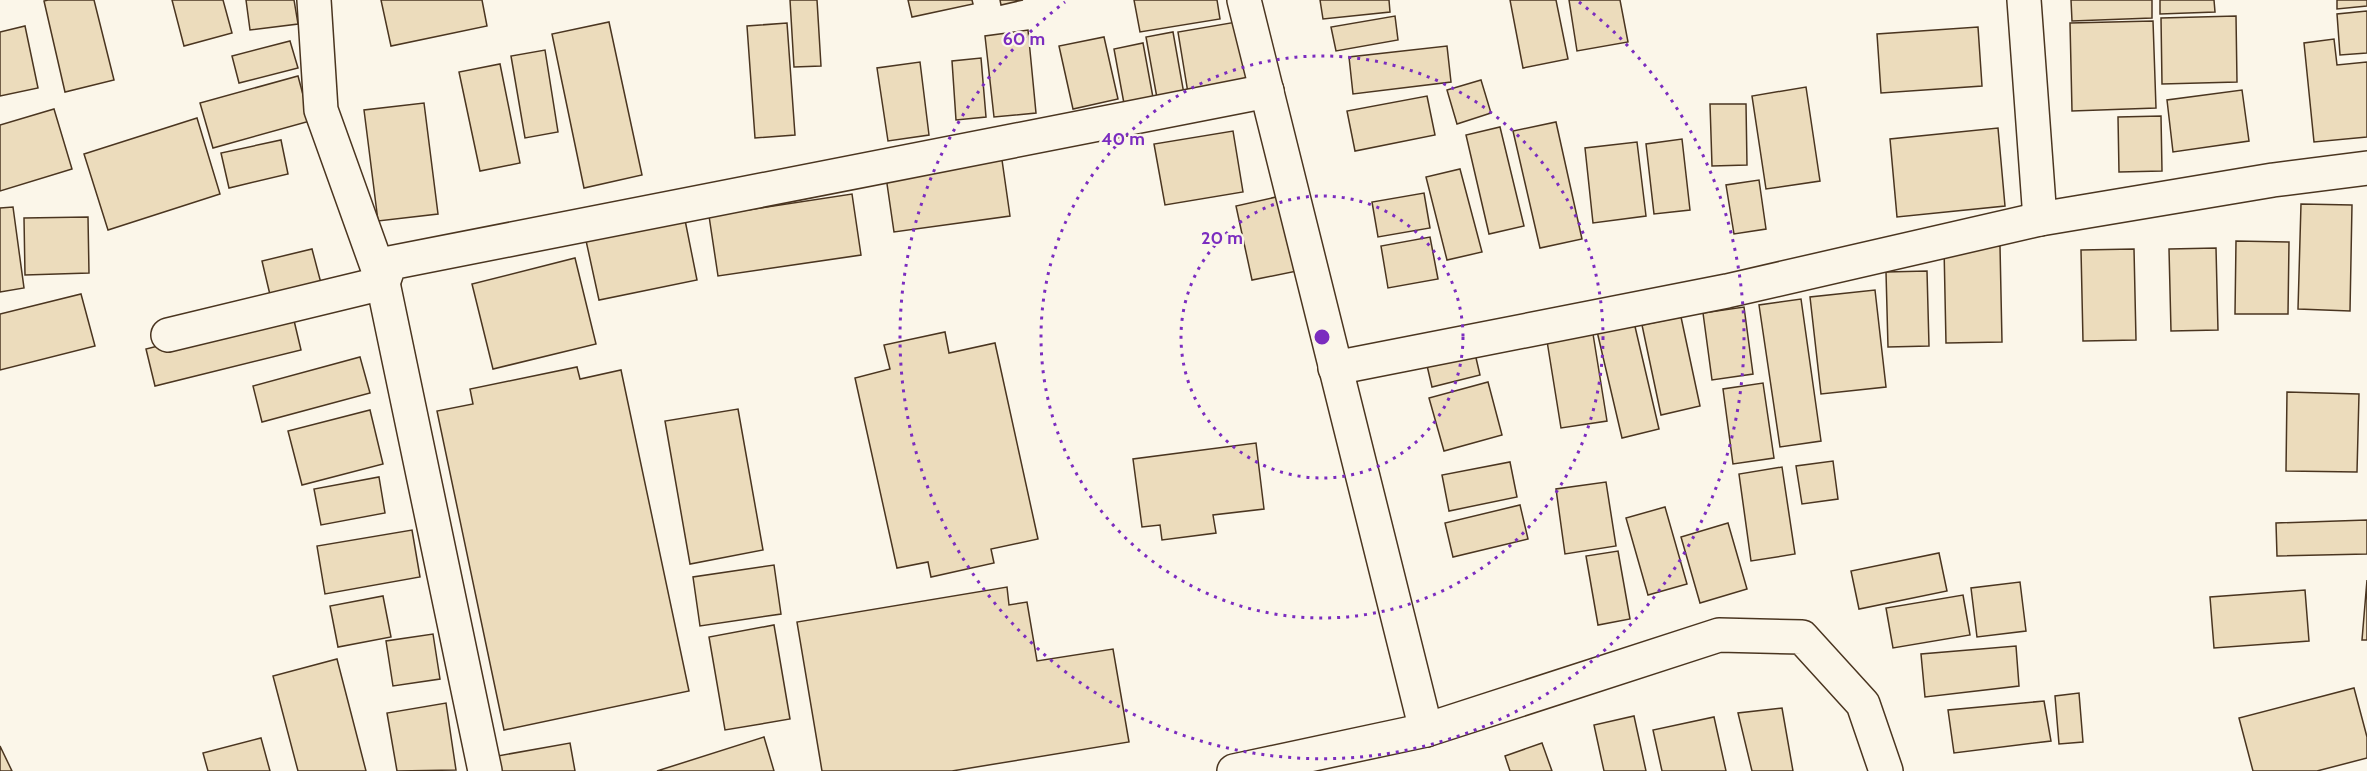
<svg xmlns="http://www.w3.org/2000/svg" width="2367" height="771" font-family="Cabin,sans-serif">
  <rect width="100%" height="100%" fill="#fbf6e9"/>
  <g fill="#ecdcbc" stroke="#4a3520" stroke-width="1.5">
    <path d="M48,0H94L114,80L65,92L44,1Z"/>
    <path d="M172,0H223L232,33L184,46Z"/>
    <path d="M246,0H294L298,24L250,30Z"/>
    <path d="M381,0H482L487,26L391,46Z"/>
    <path d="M790,0H817L821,66L794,67Z"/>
    <path d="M908,0H972L973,4L912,17Z"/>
    <path d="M1000,0H1023L1001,5Z"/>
    <path d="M1134,0H1217L1220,19L1140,32Z"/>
    <path d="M1320,0H1389L1390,12L1323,19Z"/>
    <path d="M1510,0H1556L1568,59L1523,68Z"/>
    <path d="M1569,0H1620L1628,42L1577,51Z"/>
    <path d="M2071,0H2152V18L2072,21Z"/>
    <path d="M2160,0H2214L2215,12L2160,14Z"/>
    <path d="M2337,0H2367V6L2337,9Z"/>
    <path d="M2367,11V53L2340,55L2337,14Z"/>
    <path d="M1395,16L1398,40L1336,51L1331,27Z"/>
    <path d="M2236,16L2237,82L2162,84L2161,18Z"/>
    <path d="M1242,21L1251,83L1188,93L1178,32Z"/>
    <path d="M2153,21L2156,108L2072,111L2070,23Z"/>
    <path d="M609,22L642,175L584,188L552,34Z"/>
    <path d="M787,23L795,135L755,138L747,26Z"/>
    <path d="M25,26L38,88L0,96V32Z"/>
    <path d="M1978,27L1982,86L1881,93L1877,34Z"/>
    <path d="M1028,30L1036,113L994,117L985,36Z"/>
    <path d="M1173,32L1184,94L1157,98L1146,37Z"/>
    <path d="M1104,37L1118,99L1073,109L1059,46Z"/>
    <path d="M2334,39L2337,65L2367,62V137L2314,142L2304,43Z"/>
    <path d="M290,41L298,68L239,83L232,56Z"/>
    <path d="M1143,43L1154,103L1125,109L1114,49Z"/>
    <path d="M1447,46L1451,82L1353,94L1349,57Z"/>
    <path d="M545,50L558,132L525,138L511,56Z"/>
    <path d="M981,58L986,117L956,120L952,61Z"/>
    <path d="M920,62L929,135L888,141L877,68Z"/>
    <path d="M500,64L520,163L480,171L459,72Z"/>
    <path d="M298,76L310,121L213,148L200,103Z"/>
    <path d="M1481,80L1491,113L1457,124L1447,90Z"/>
    <path d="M1806,87L1820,181L1766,189L1752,96Z"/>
    <path d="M2242,90L2249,141L2173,152L2167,100Z"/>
    <path d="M1427,96L1435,135L1355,151L1347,111Z"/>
    <path d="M424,103L438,214L378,221L364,110Z"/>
    <path d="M1710,104H1746L1747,165L1712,166Z"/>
    <path d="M54,109L72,169L0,191V125Z"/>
    <path d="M2161,116L2162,171L2119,172L2118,117Z"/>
    <path d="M197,118L220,194L108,230L84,154Z"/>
    <path d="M1556,122L1582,239L1540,248L1513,131Z"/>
    <path d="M1500,127L1524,226L1489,234L1466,135Z"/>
    <path d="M1998,128L2005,206L1897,217L1890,139Z"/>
    <path d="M1233,131L1243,192L1165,205L1154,144Z"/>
    <path d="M1682,139L1690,210L1654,214L1646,144Z"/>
    <path d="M281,140L288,174L229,188L221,153Z"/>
    <path d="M1637,142L1646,216L1593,223L1585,148Z"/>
    <path d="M1002,160L1010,216L894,232L886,177Z"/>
    <path d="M1460,169L1482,252L1447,260L1426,177Z"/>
    <path d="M1759,180L1766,229L1734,234L1726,185Z"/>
    <path d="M1424,193L1430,228L1378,237L1372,202Z"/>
    <path d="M852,194L861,255L718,276L709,216Z"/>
    <path d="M1285,195L1302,270L1252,280L1236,206Z"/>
    <path d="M2301,204L2352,205L2350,311L2298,309Z"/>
    <path d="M13,207L24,288L0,292V208Z"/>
    <path d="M684,215L697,280L599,300L585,236Z"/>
    <path d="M88,217L89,273L25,275L24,218Z"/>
    <path d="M1430,237L1438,279L1388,288L1381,246Z"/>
    <path d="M2236,241L2289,242L2288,314H2235Z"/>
    <path d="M2000,246L2002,342L1946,343L1944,247Z"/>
    <path d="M2216,248L2218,330L2171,331L2169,249Z"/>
    <path d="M312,249L322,287L271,299L262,261Z"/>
    <path d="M2134,249L2136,340L2083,341L2081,250Z"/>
    <path d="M575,258L596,344L493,369L472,284Z"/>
    <path d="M1927,271L1929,346L1888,347L1886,272Z"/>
    <path d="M1875,290L1886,387L1821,394L1810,297Z"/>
    <path d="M81,294L95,346L0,370V314Z"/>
    <path d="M1801,299L1821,441L1780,447L1759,305Z"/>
    <path d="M1744,307L1753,374L1712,380L1703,313Z"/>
    <path d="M292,312L301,350L155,386L146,349Z"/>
    <path d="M1681,317L1700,406L1661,415L1642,325Z"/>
    <path d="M1633,318L1659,429L1622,438L1596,327Z"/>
    <path d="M945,332L949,353L995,343L1038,539L991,549L994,563L931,577L928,562L897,568L855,378L890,369L884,345Z"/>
    <path d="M1593,334L1607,421L1561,428L1547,341Z"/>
    <path d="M1473,345L1480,375L1432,387L1425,357Z"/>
    <path d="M360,357L370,393L262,422L253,386Z"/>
    <path d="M577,367L580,379L621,370L689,691L504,730L437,411L473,404L470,389Z"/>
    <path d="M1488,382L1502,435L1444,451L1429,398Z"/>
    <path d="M1763,383L1774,458L1733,464L1723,389Z"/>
    <path d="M2287,392L2359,394L2357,472L2286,471Z"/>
    <path d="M738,409L763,550L690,564L665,421Z"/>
    <path d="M370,410L383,464L302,485L288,431Z"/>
    <path d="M1256,443L1264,509L1213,515L1216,533L1162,540L1160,525L1142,527L1133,459Z"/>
    <path d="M1833,461L1838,499L1802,504L1796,466Z"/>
    <path d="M1510,462L1517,497L1449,511L1442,475Z"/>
    <path d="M1782,467L1795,554L1751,561L1739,474Z"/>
    <path d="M379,477L385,513L321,525L314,489Z"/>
    <path d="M1606,482L1616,546L1565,554L1556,489Z"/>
    <path d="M1520,505L1528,539L1453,557L1445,523Z"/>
    <path d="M1665,507L1687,584L1648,595L1626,518Z"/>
    <path d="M2367,520V554L2277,556L2276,523Z"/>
    <path d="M1728,523L1747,589L1700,603L1681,537Z"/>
    <path d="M412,530L420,577L325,594L317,546Z"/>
    <path d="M1618,551L1630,619L1598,625L1586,556Z"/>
    <path d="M1939,553L1947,591L1859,609L1851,571Z"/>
    <path d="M774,565L781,614L700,626L693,577Z"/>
    <path d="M2367,580V640H2362Z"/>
    <path d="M2020,582L2026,631L1977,637L1971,588Z"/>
    <path d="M1007,587L1009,605L1027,602L1037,661L1113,649L1129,742L952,771H822L797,622Z"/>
    <path d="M2305,590L2309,641L2214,648L2210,597Z"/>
    <path d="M1963,595L1970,635L1893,648L1886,608Z"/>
    <path d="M383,596L391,637L338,647L330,606Z"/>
    <path d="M774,625L790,719L725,730L709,637Z"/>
    <path d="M433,634L440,679L393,686L386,641Z"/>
    <path d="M2016,646L2019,686L1925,697L1921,654Z"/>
    <path d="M337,659L366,771H298L273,676Z"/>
    <path d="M2354,688L2367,737V758L2317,771H2253L2239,718Z"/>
    <path d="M2079,693L2083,742L2059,744L2055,696Z"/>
    <path d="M2044,701L2051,741L1954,753L1948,710Z"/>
    <path d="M446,703L456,770L397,771L387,713Z"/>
    <path d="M1782,708L1793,771H1752L1738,713Z"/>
    <path d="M1634,716L1646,771H1604L1594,725Z"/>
    <path d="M1714,717L1726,771H1662L1653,730Z"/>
    <path d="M764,737L774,771H657Z"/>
    <path d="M261,738L270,771H208L203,753Z"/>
    <path d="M570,743L575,771H495L492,757Z"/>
    <path d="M1542,743L1552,771H1510L1505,756Z"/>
    <path d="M0,746L12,771H0Z"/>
  </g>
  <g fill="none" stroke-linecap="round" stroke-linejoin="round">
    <defs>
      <g id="street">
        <path d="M314,0L321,110L383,283L485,771"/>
        <path d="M1244,0L1426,730"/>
        <path d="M2024,0L2040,219"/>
        <path d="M168,335L383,283L390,263L1267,91"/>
        <path d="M1335,368L1727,291L2040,219L2273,180L2367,168"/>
        <path d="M1234,771L1426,730L1719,635L1802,637L1863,704L1886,771"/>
      </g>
    </defs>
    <use href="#street" stroke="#4a3520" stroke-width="36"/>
    <use href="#street" stroke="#fbf6e9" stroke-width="33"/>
  </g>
  <g fill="none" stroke="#7b2cbf" stroke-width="3" stroke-dasharray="3 6">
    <circle cx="1322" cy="337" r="141"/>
    <circle cx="1322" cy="337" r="281"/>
    <path d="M1579 2A422 422 0 1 1 1065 2"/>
  </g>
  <circle cx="1322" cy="337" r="9" fill="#7b2cbf" stroke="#fbf6e9" stroke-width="3"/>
  <g font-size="18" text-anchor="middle" font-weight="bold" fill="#7b2cbf" stroke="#fbf6e9" stroke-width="4.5" stroke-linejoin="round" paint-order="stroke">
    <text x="1024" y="45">60 m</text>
    <text x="1123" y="145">40 m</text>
    <text x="1222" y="244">20 m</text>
  </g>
</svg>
